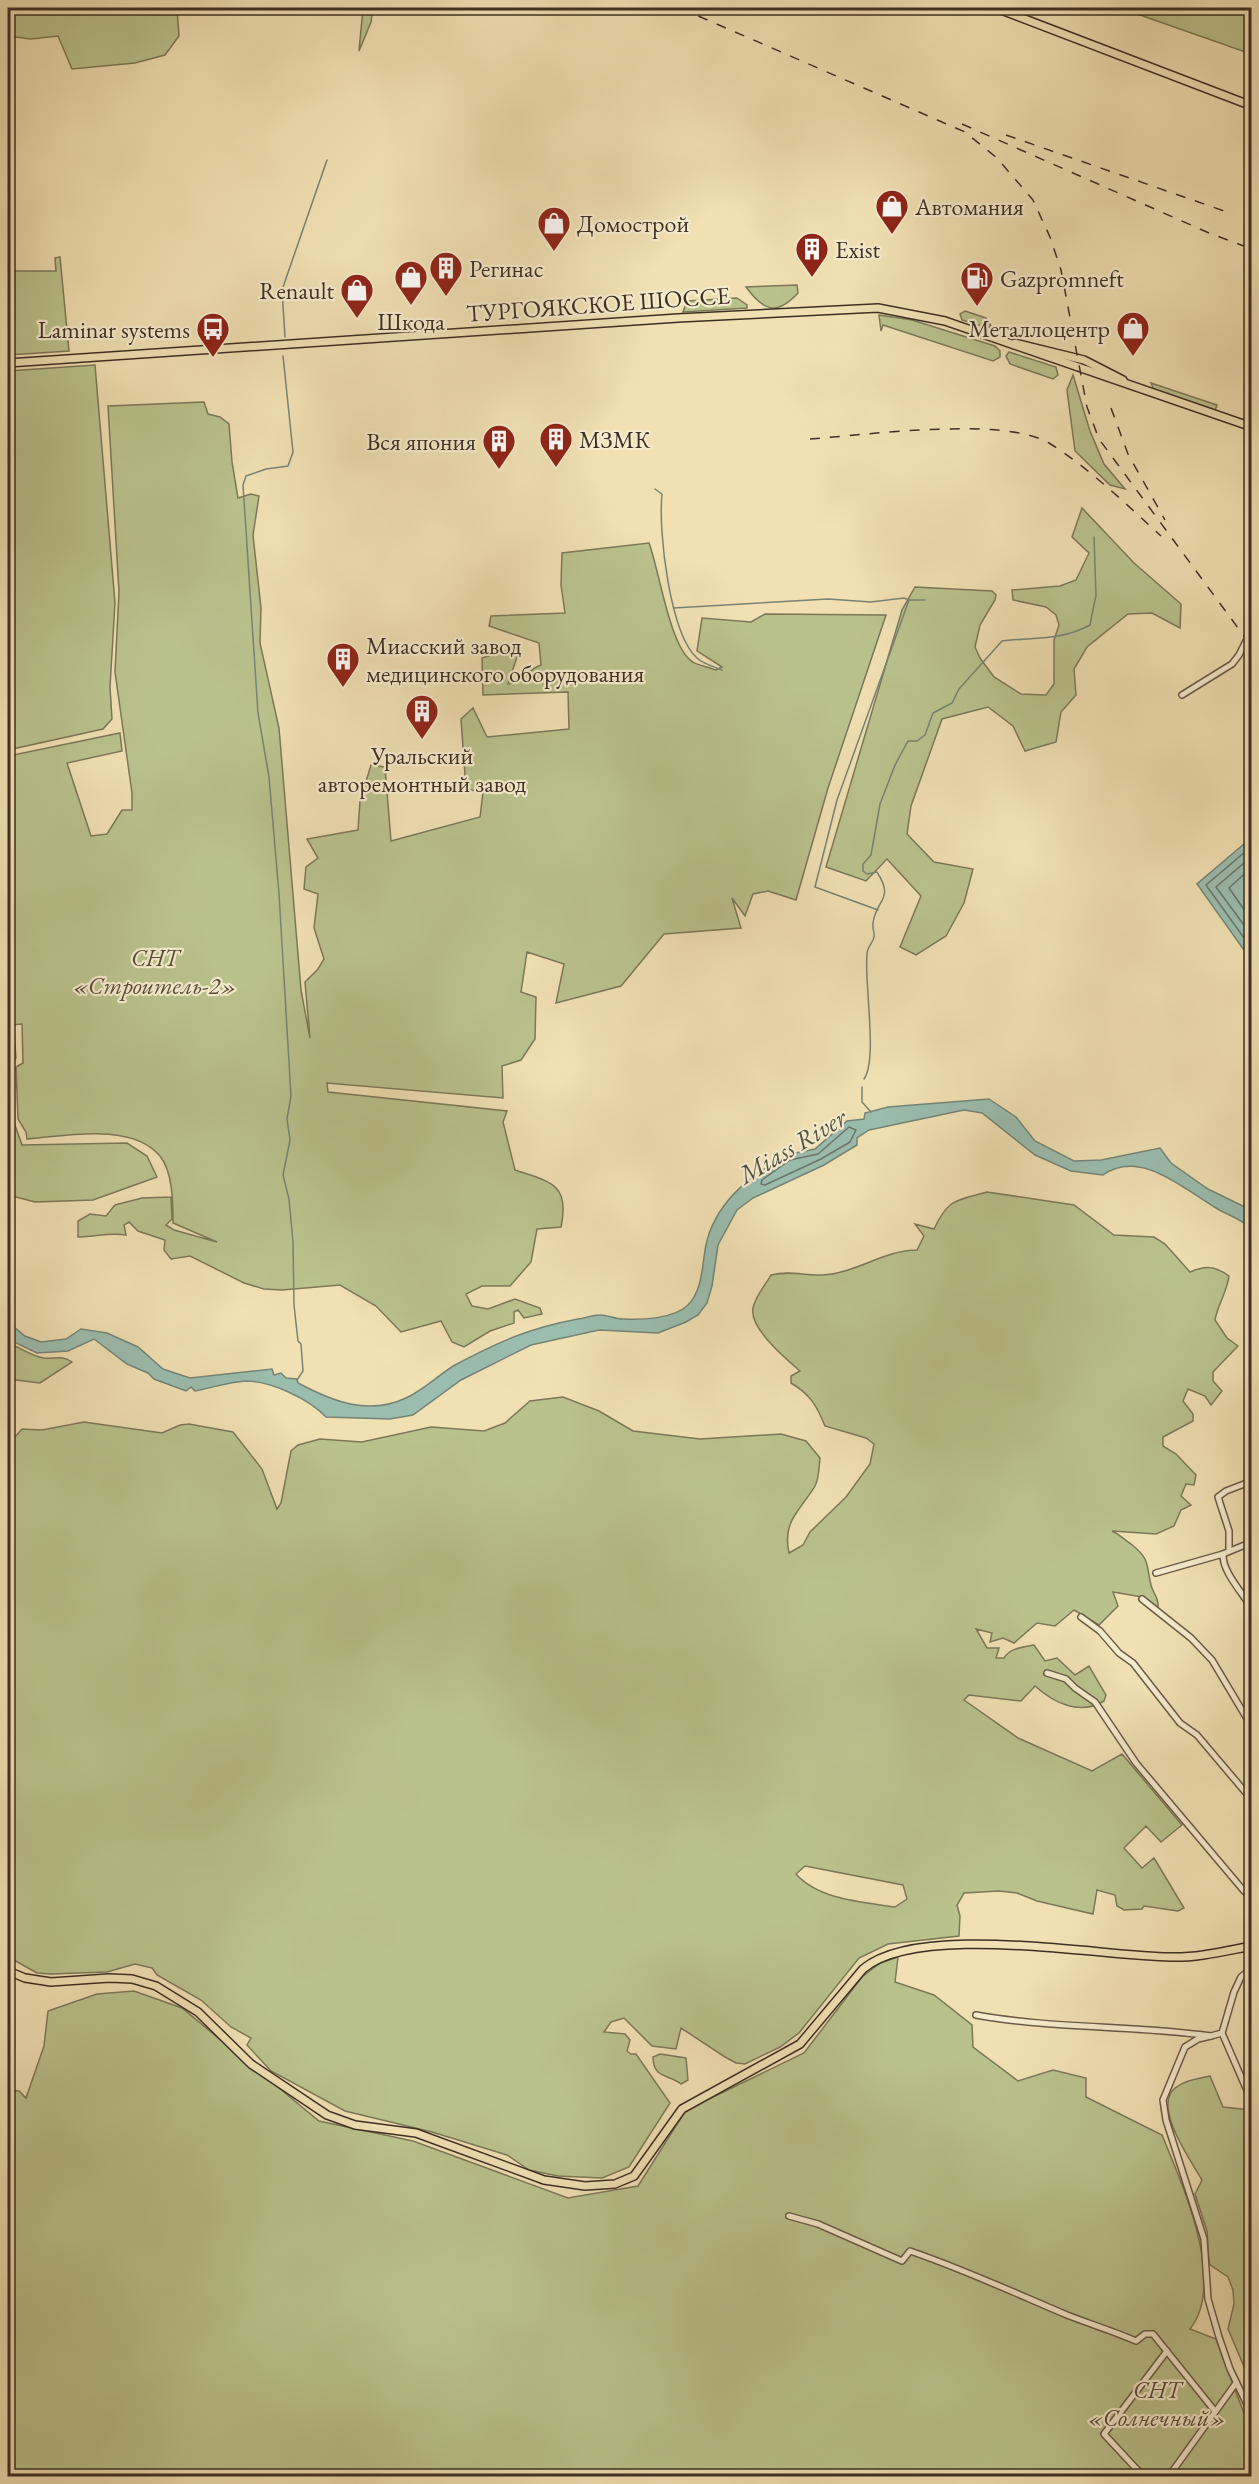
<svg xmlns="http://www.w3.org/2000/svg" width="1259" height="2484" font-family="'EB Garamond',serif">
  <rect width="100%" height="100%" fill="#f0e0b2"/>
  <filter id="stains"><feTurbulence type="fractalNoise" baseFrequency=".00333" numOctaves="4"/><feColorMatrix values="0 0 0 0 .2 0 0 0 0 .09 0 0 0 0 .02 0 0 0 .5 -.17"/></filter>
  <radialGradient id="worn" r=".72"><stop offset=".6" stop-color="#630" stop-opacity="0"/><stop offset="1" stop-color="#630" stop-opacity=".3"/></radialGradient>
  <g fill="#bac28c" stroke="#7c7858" stroke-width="1.5" fill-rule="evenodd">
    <path d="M8,8H177L179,36L165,55L135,63L72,69L58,36L31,39L8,36Z"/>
    <path d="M363,8H373L371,22L359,51Z"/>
    <path d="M1120,8H1251V54Z"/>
    <path d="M60,257L69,351L8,355V267L16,271H56L55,258Z"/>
    <path d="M797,285L798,293C776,317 763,310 746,287Z"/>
    <path d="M737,298L747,305V308L683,312L687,301Z"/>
    <path d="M965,311L986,318L991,326L988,328L962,320L960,314Z"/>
    <path d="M879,315L912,320L995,346L1000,351V357L993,361L883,325L881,331Z"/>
    <path d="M1009,352L1056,367L1058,375L1053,379L1010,364L1006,356Z"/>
    <path d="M95,365L115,603L110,687L112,719L103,729L8,750V371Z"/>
    <path d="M1073,375L1090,431L1104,464L1125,489L1110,485L1075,451L1067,390Z"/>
    <path d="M1151,383L1217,405L1215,411L1154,390Z"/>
    <path d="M204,402L208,414L220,417L229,424L232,462L238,498L251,494L259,496L253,535L261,608L260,643L279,728L301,990L310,1038L305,982L318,969L324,959L314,928L318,894L304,889L306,867L318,858L307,839L358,830L360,801L371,765L385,767L391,841L480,817L483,792L466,789L461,719L473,708L487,737L569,729L568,692L483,695L482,658L508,650L519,651L508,684C520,682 529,669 541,665L539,643L489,626L491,616L565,613L561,585L562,553L649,543C659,569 670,649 693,662C699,666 709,667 716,670L722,667L697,651L702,618L751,622L765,614L886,615L828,788L796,900L768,891L753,894L745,916L732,898L741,928L664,934L621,986L556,1003L564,964L527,952L521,992L536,997L535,1039L521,1060L502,1066L503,1098L327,1083L328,1092L507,1111L503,1122L515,1170C551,1182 570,1184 561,1227L537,1229L531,1262L510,1286H482L466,1294L472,1306L488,1309L515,1299L540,1308L542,1314L524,1318L518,1310L514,1312V1323L490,1331L464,1347L452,1342L441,1321L401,1332L376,1306L340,1285L282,1290L264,1289L244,1283L190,1256L171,1259L164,1250L165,1240L138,1231L129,1222L124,1225L126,1235C110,1232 94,1237 78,1237V1221L90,1214L106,1216L115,1205L142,1198L171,1197L172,1219L166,1225L174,1230L217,1242L173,1223C173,1204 173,1172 160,1156C132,1122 65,1136 27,1139L26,1132L18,1119L16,1067L23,1063L22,1024L8,1025V756L120,733L122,751L67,763L91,836L107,834L122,810H132V793L115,672L119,592L108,406Z"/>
    <path d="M1082,508L1134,563L1181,604L1180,628L1152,613L1128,614L1087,647L1074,669L1076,695L1061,712L1056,742L1025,751L1013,726L988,707L942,719L911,806L907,834L934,862L973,869L964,903L946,936L916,955L900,947L921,896L887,859L866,881L826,867L902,610L915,587L992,591L996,595L995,600L980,625L975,647L980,658L994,677L1021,694L1046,695L1054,684V640L1059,625L1056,615L1046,607L1013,600L1012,590L1060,586L1076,580L1089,553L1072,537Z"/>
    <path d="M8,1033H14L16,1058L9,1066L10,1111L22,1145L127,1143L147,1156L157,1177L93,1200L35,1202L8,1195Z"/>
    <path d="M987,1192L1074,1205L1114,1235L1154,1237L1165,1244L1190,1272C1206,1265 1215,1266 1229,1276C1227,1292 1218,1304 1215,1320L1227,1338L1238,1346L1213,1372V1381L1222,1391L1211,1405L1205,1396L1188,1389L1183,1401L1193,1414V1421L1163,1437V1446L1176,1454L1196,1475L1194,1485L1186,1484L1181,1496L1191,1505L1181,1510L1174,1526L1156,1534L1112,1531C1121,1535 1123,1539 1131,1544C1150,1559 1146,1564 1151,1585C1153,1594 1159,1597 1158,1607H1153L1142,1597L1113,1592L1118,1606L1099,1625L1074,1610L1055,1626L1037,1623L1014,1643L1003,1638L990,1642L992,1633L976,1629L987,1648H999L996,1658H1004C1010,1648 1023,1647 1034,1645L1045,1661L1057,1658L1075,1675L1089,1666L1106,1695L1104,1701C1080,1716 1054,1703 1035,1686L1021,1701L969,1695L964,1700L1018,1738L1092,1771L1122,1754L1182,1825L1161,1842L1146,1826L1124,1848L1142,1868L1154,1858L1184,1908L1178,1911L1144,1906L1142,1909L1124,1910L1117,1906L1115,1895L1097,1890L1093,1914L1037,1901L1017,1893L999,1891L964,1893L957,1905L960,1916L959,1936L888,1944L859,1958L799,2033L780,2047L745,2064L736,2063L725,2057L681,2028L676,2049L652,2046L624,2018L611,2022L604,2032L625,2034L630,2040L627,2051L631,2054H636L670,2103L629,2167L602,2178L558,2176L529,2170L507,2155L432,2132L345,2111L271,2071L247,2045L251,2038L231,2027L201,2000L157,1975L152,1968L135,1964L107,1972L51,1974L37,1973L10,1958L8,1954V1485L14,1479L8,1470V1445L22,1429L42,1430L84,1422L162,1433L180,1425L189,1424L233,1432L262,1469L277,1509L281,1503L291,1451L298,1445L320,1439L362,1442L431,1427L484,1431L505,1423L530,1401L563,1397L599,1411L633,1431L700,1439L781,1434L806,1441L820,1458C819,1467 819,1479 815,1486C800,1511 782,1521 789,1553L803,1545L810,1532L846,1497L870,1464L874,1444L866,1438L825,1426C817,1406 810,1394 791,1383V1376L800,1371C786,1359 749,1328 753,1308C755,1297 766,1284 771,1275C791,1270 804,1276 822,1275C857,1273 884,1250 917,1250L924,1236L915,1224L934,1229C949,1198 955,1201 987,1192ZM805,1866L903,1885L907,1899L895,1907C863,1902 819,1900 796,1874Z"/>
    <path d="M8,1343C20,1347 30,1356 44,1358C56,1359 62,1355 72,1362L40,1383L8,1379Z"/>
    <path d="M898,1957L895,1982L934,1995L972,2025L973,2047L1018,2081L1053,2070L1086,2078V2097L1162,2135C1182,2184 1227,2282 1190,2329L1216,2339L1251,2432V2476H8V2145C13,2137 8,2103 8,2090L19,2091L26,2098L44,2046L48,2011L97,1994L134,1991L182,2008L319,2121L413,2141L568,2198L638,2186L686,2110L804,2053L862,1977L880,1963Z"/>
    <path d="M660,2054L686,2058L688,2080L681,2084C669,2074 653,2079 653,2057Z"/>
    <path d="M1210,2076L1223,2107L1251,2110V2383L1228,2329L1234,2304L1233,2290L1228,2277L1209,2264L1207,2231L1195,2194L1202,2180C1191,2161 1152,2106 1175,2088C1185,2080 1198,2079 1210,2076Z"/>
  </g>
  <g fill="#9abdae" stroke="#758477" stroke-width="1.5">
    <path d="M1251,838V960L1197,884Z"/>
    <path d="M989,1099L1016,1117L1035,1141L1074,1161L1101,1160L1160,1148L1171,1163L1208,1189L1251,1210V1229C1241,1218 1229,1216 1216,1208C1185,1190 1140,1148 1103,1175L1071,1171L1035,1155L982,1113L964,1110L869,1130L857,1138V1145L824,1165L753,1198L737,1210L718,1245L712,1286L707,1303L698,1315L686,1322L658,1333L599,1330L531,1345L461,1380L413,1415L390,1419L326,1417C309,1399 271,1381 246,1381C229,1382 211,1388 195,1391L191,1387L186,1391L154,1379L148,1373L127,1364L94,1339L68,1351L37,1353L8,1339V1322L25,1336L41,1342L66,1339L81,1329L107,1333L138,1347L163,1369L190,1378L272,1369L274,1375L281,1373L286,1378L297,1379L298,1383C332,1401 368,1416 406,1398C424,1390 438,1375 455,1365C498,1342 529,1328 578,1319C585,1318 593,1315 600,1315C608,1315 615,1319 623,1319C641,1320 674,1319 688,1305C703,1290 702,1264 706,1245C714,1207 747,1175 782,1160L785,1155L815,1149L847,1121L864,1119L865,1113L888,1107Z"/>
  </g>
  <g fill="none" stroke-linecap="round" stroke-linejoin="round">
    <g stroke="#6c766a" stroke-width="1.5">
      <path d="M1252,846L1206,885L1252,949"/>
      <path d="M1252,856L1216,887L1252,936"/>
      <path d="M1252,867L1229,888L1252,921"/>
      <path d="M849,1127L856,1130L850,1142L821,1159L765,1185L761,1184L762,1180L790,1160L818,1154Z"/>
    </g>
    <g stroke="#758477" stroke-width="1.5">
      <path d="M285,337L282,290L327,160"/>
      <path d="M283,356L293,452L288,466L266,469L246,476L243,485L258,713L269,777L279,894L291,1096L287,1119L290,1140L283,1175L289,1199L293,1242L294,1305L298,1341L301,1344L303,1371L297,1380"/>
      <path d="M655,489L662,494C658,531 670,634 697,658C703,664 715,667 722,670"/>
      <path d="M674,608L828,599L871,602L904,598L909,600"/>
      <path d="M878,910L815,887L837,800L909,600H925"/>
      <path d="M864,1079C878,1059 864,983 867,954C867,947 873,943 874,937C875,933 872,928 873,923C876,899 895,900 877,872L867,874L863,871V864L871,855L880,804L895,765L908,741H917L925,735L933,713L952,703L959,689L1002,641C1033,637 1061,641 1090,625L1096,595L1094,537"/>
      <path d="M862,1087V1102L871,1112"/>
    </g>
    <defs>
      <g id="minor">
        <path d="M1182,695L1232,664L1239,655L1252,629"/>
        <path d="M1229,1549V1531L1218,1497L1226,1491L1252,1481"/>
        <path d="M1223,1554C1222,1572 1243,1593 1252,1609"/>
        <path d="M1156,1573L1223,1554L1252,1542"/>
        <path d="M1142,1599L1191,1638L1212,1660L1252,1727"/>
        <path d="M1081,1617L1100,1631L1119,1653L1133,1663L1180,1723L1197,1735L1252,1800"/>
        <path d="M1047,1673L1066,1679L1075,1688L1095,1702L1136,1763L1244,1891L1252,1896"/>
        <path d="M1252,1968L1241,1977L1234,1992L1222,2033L1252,2102"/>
        <path d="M976,2015C1053,2029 1133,2025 1211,2036L1222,2033"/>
        <path d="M1211,2036L1198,2039L1185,2047L1163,2100L1166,2120L1204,2239L1208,2299L1219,2337L1230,2369L1252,2415"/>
        <path d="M789,2216L818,2224L902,2261L910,2251C963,2269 1015,2293 1067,2315C1090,2324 1113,2331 1136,2341L1145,2334H1153L1214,2410"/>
        <path d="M1143,2476L1104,2434L1167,2351"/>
        <path d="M1169,2476L1236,2383"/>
      </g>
      <g id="major">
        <path d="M996,8L1252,106"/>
        <path d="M1015,343L1084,360L1123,380"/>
        <path d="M8,363L678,318L878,308L945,321L1252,427"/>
        <path d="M8,1971L25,1978L51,1982L109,1978L132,1979L156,1986L198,2012L251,2064L327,2115L355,2125L416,2133L544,2180L585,2186L615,2184L634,2176L682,2109L800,2044L863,1969C918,1922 1098,1956 1170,1957C1197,1958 1225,1951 1252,1946"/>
      </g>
    </defs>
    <use href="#minor" stroke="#6a5b48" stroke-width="8"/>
    <use href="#major" stroke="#3d2f25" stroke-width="10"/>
    <use href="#minor" stroke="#f5ebcd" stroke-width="5"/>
    <use href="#major" stroke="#f0e0b2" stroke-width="7"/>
    <g stroke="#3d2f25" stroke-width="1.5" stroke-dasharray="10 10" stroke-linecap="butt">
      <path d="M680,8L965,132L997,158L1033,200L1050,237L1061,270L1087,407L1099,439L1252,647"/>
      <path d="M962,124L1209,233L1252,249"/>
      <path d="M1006,135L1227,212"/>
      <path d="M1111,408L1128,454L1165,520"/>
      <path d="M810,439C866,435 1003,416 1049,443C1089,468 1126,504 1161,536"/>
    </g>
  </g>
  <defs>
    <symbol id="shop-pin" viewBox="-11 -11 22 30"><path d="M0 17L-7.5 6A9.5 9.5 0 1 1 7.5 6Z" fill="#8f2418" stroke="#f5ebcd"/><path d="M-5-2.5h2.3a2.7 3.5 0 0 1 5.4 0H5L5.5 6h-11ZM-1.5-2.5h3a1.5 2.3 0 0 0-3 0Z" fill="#fff"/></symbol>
    <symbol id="building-pin" viewBox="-11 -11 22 30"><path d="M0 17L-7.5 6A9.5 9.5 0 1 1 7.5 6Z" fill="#8f2418" stroke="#f5ebcd"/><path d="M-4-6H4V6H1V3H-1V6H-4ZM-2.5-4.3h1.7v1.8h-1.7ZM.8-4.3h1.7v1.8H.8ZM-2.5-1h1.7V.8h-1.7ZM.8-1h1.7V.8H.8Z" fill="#fff"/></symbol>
    <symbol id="fuel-pin" viewBox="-11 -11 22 30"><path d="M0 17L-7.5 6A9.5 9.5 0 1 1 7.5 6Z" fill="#8f2418" stroke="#f5ebcd"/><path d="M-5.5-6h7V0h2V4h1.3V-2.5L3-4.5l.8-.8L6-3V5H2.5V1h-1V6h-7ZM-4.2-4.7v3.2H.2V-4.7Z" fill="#fff"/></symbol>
    <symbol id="bus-pin" viewBox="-11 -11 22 30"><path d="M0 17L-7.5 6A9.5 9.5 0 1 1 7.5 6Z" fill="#8f2418" stroke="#f5ebcd"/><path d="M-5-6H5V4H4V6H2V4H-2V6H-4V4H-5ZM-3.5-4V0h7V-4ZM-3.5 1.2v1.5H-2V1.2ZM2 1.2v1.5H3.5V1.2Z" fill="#fff"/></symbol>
  </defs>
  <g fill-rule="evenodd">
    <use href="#shop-pin" x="873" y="187" width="38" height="52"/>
    <use href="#shop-pin" x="535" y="204" width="38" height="52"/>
    <use href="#building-pin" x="793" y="230" width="38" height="52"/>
    <use href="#building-pin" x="427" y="249" width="38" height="52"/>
    <use href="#shop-pin" x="392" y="258" width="38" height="52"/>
    <use href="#fuel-pin" x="958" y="259" width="38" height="52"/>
    <use href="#shop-pin" x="338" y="271" width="38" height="52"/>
    <use href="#shop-pin" x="1114" y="309" width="38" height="52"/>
    <use href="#bus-pin" x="194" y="310" width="38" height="52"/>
    <use href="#building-pin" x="537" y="420" width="38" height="52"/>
    <use href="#building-pin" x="480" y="422" width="38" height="52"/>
    <use href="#building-pin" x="324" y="640" width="38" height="52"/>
    <use href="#building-pin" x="403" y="692" width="38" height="52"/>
  </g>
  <g text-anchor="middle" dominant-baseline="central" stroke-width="4.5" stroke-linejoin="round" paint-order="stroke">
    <g font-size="24" fill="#3d2f25" stroke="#f5ebcd" text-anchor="start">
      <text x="915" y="206">Автомания</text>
      <text x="577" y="223">Домострой</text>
      <text x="835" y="249">Exist</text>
      <text x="469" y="268">Регинас</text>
      <text x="1000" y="278">Gazpromneft</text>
      <text x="334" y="290" text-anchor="end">Renault</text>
      <text x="411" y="321" text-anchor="middle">Шкода</text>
      <text x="1110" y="328" text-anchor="end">Металлоцентр</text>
      <text x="190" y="329" text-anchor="end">Laminar systems</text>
      <text x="579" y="439">МЗМК</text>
      <text x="476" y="441" text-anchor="end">Вся япония</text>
      <text x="366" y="645">Миасский завод<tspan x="366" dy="28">медицинского оборудования</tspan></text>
      <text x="422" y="755" text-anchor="middle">Уральский<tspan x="422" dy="28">авторемонтный завод</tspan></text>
    </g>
    <g font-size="24" fill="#3d2f25" stroke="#f5ebcd">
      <text transform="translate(598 304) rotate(-4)">ТУРГОЯКСКОЕ ШОССЕ</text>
    </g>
    <g font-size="24" font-style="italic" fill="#564c3a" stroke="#f5ebcd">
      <text x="155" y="957">СНТ<tspan x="155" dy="28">«Строитель-2»</tspan></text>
      <text x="1157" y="2389">СНТ<tspan x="1157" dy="28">«Солнечный»</tspan></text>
    </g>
    <g font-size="26" font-style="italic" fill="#545247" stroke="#f5ebcd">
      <text transform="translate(792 1146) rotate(-31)">Miass River</text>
    </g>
  </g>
  <rect width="1259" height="2484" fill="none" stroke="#f0e0b2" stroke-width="30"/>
  <rect x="9" y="9" width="1241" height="2466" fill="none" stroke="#3d2f25" stroke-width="3"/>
  <rect x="15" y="15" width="1229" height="2454" fill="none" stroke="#3d2f25" stroke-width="1.5"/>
  <rect width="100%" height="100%" filter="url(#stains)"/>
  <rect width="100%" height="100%" fill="url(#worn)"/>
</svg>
